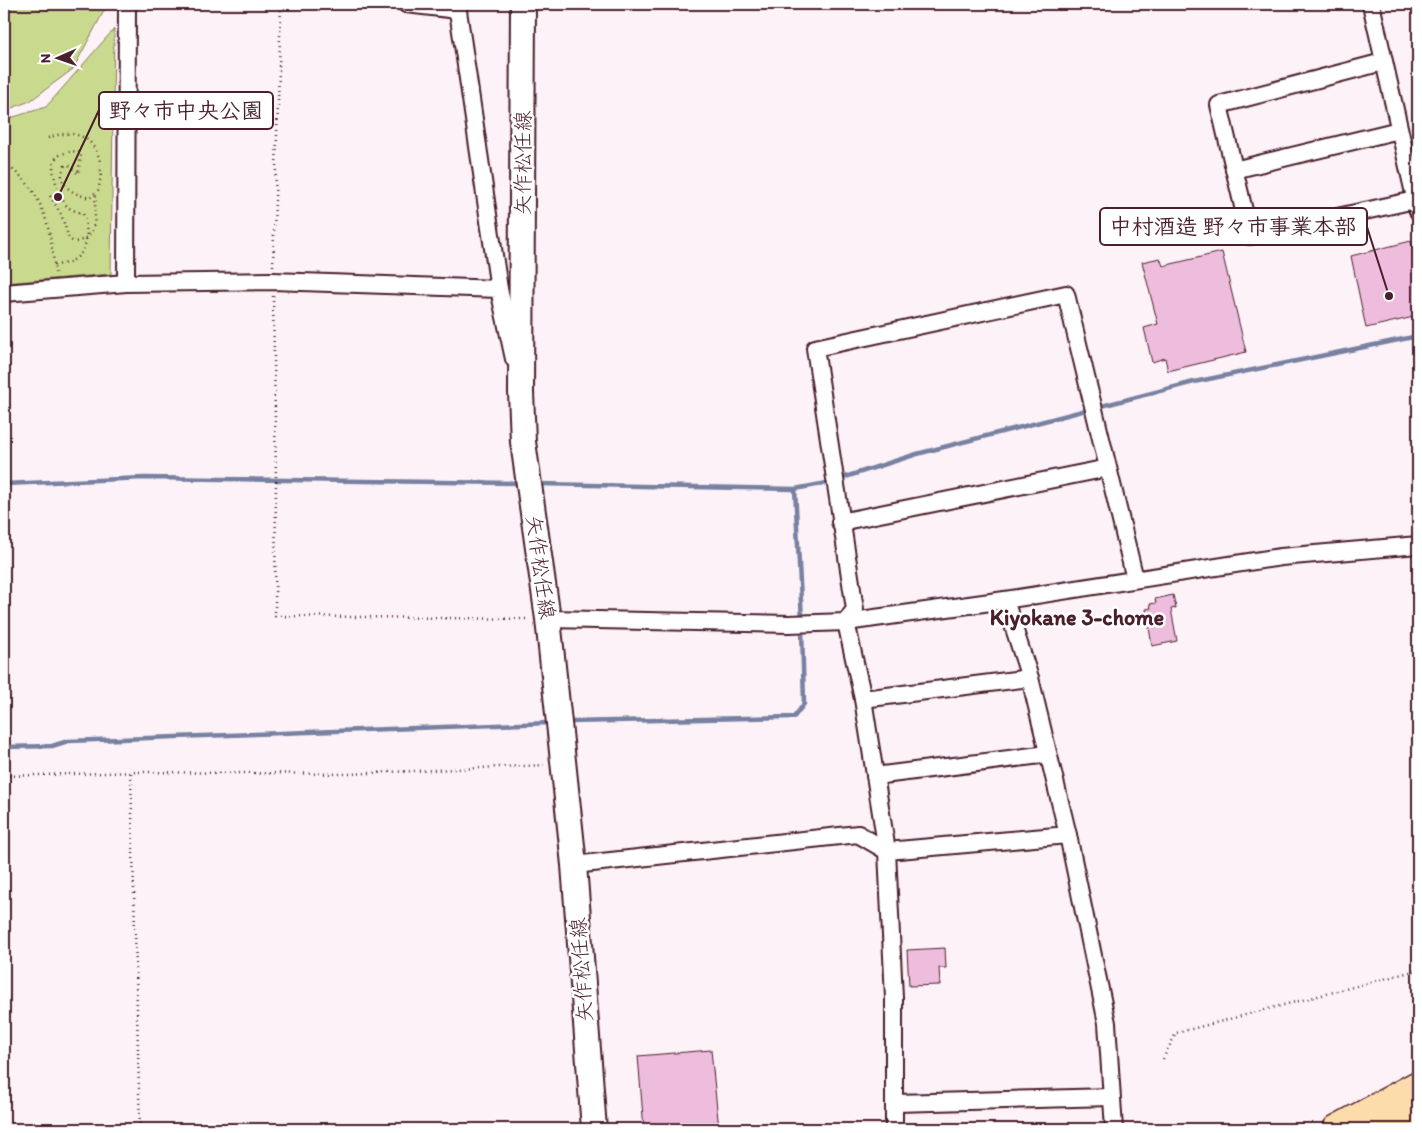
<svg xmlns="http://www.w3.org/2000/svg" width="1422" height="1133" font-family="Itim,'Klee One',sans-serif">
  <rect width="100%" height="100%" fill="#fcf2f8"/>
  <filter id="ink" filterUnits="userSpaceOnUse"><feTurbulence type="fractalNoise" baseFrequency=".02" numOctaves="2"/><feDisplacementMap in="SourceGraphic" scale="10" xChannelSelector="R" yChannelSelector="G"/><feConvolveMatrix kernelMatrix="1 2 1 2 8 2 1 2 1" color-interpolation-filters="sRGB"/></filter>
  <g filter="url(#ink)">
    <g fill="#c9da8e" stroke="#8a7c5c">
      <path d="M4,4H105V9L73,69L30,101L4,111Z"/>
      <path d="M114,29L111,274L4,283V120L46,107Z"/>
    </g>
    <g fill="none" stroke-linecap="round" stroke-linejoin="round">
      <g stroke="#7881a1" stroke-width="4.5">
        <path d="M839,479L917,454L1194,382L1418,336"/>
        <path d="M4,484L144,478L517,483"/>
        <path d="M539,484L795,489L832,482"/>
        <path d="M795,489L802,620"/>
        <path d="M570,722L794,717L804,704L802,628"/>
        <path d="M4,747L52,746L68,741L550,723"/>
      </g>
    </g>
    <g fill="#eebddd" stroke="#4a1f2b">
      <path d="M1411,241L1418,276V316L1366,328L1351,256Z"/>
      <path d="M1222,252L1246,352L1168,371L1165,358L1152,362L1144,328L1158,324L1142,262L1160,258L1163,266Z"/>
      <path d="M1173,595L1176,608L1171,609L1177,641L1152,646L1146,609L1151,608L1150,604L1156,603L1155,599Z"/>
      <path d="M945,948L946,968H939L940,985L909,986L907,950Z"/>
      <path d="M711,1050L719,1129H644L638,1056Z"/>
    </g>
    <g fill="none" stroke-linecap="round" stroke-linejoin="round">
      <defs>
        <g id="street">
          <path d="M406,4L458,10"/>
          <path d="M457,4L499,289"/>
          <path d="M1371,4L1418,211"/>
          <path d="M1383,62L1219,105L1250,236L1415,200"/>
          <path d="M1234,170L1399,130"/>
          <path d="M126,283L127,4"/>
          <path d="M4,293L126,283L273,281L499,289L514,359"/>
          <path d="M840,522L1108,468"/>
          <path d="M548,619L789,624L846,622L1005,600L1281,557L1418,545"/>
          <path d="M1030,678L863,699L846,622L855,609L815,348L1066,294L1135,579"/>
          <path d="M863,699L887,851L894,998V1129"/>
          <path d="M875,776L1048,754"/>
          <path d="M1068,835L1107,1023L1114,1129"/>
          <path d="M574,865L858,834L887,851L1068,835L1030,678L1005,600"/>
          <path d="M896,1103L1110,1097"/>
        </g>
        <path id="secondary" d="M523,4L521,392L523,442L548,619L574,865L594,1129"/>
        <g id="highway">
          <path d="M1337,1129L1418,1085"/>
          <path d="M1382,1129L1418,1109"/>
        </g>
      </defs>
      <use href="#street" stroke="#4a1f2b" stroke-width="20"/>
      <use href="#secondary" stroke="#4a1f2b" stroke-width="28"/>
      <use href="#highway" stroke="#4a1f2b" stroke-width="31"/>
      <g stroke="#4a1f2b" stroke-width="2.5" stroke-dasharray="1 4" stroke-linecap="butt">
        <path d="M48,138C87,122 109,153 98,190L90,198C75,195 54,185 65,166L69,165L78,174L81,155L78,151C50,153 50,163 57,186C59,192 63,203 68,207C71,210 79,212 83,214C92,240 85,264 54,265"/>
        <path d="M4,164C44,187 51,231 55,273"/>
        <path d="M50,196L61,214L69,239L74,242C101,238 93,214 96,194"/>
        <path d="M273,266L281,4"/>
        <path d="M273,296L276,478L275,616L529,619"/>
        <path d="M131,773L140,1129"/>
        <path d="M4,776L139,772L347,774L544,765"/>
        <path d="M1163,1059L1176,1033L1418,970"/>
      </g>
      <use href="#street" stroke="#fff" stroke-width="16"/>
      <use href="#secondary" stroke="#fff" stroke-width="24"/>
      <use href="#highway" stroke="#fddcac" stroke-width="28"/>
    </g>
  </g>
  <g text-anchor="middle" dominant-baseline="central" stroke-width="5" stroke-linejoin="round" paint-order="stroke">
    <g font-size="21" fill="#4a1f2b" stroke="#fff">
      <text transform="translate(522 163) rotate(-90)">矢作松任線</text>
      <text transform="translate(541 567) rotate(82)">矢作松任線</text>
      <text transform="translate(581 970) rotate(-94)">矢作松任線</text>
    </g>
    <g font-size="22" font-weight="bold" fill="#4a1f2b" stroke="#fff">
      <text x="1077" y="617">Kiyokane 3-chome</text>
    </g>
  </g>
  <path fill="none" stroke="#4a1f2b" stroke-width="2" d="M58 197L99 110M1389 296L1367 227"/>
  <g fill="#4a1f2b" stroke="#fff" stroke-width="2">
    <circle cx="58" cy="197" r="5"/>
    <circle cx="1389" cy="296" r="5"/>
  </g>
  <g fill="#fff" stroke="#4a1f2b" stroke-width="2">
    <rect x="99" y="92" width="174" height="37" rx="5"/>
    <rect x="1100" y="208" width="267" height="37" rx="5"/>
  </g>
  <g font-size="22" text-anchor="middle" font-weight="bold" fill="#4a1f2b">
    <text x="186" y="118">野々市中央公園</text>
    <text x="1233" y="234">中村酒造 野々市事業本部</text>
  </g>
  <rect width="1422" height="1133" fill="none" stroke="#fff" stroke-width="20"/>
  <rect x="10" y="10" width="1402" height="1113" fill="none" stroke="#4a1f2b" stroke-width="2" filter="url(#ink)"/>
  <g transform="translate(58 58) rotate(268)" stroke="#ffffff" stroke-width="4" paint-order="stroke">
  <path d="M0-4L9 19L0 12L-9 19Z" fill="#4a1f2b"/>
  <text y="-8" font-size="14" font-weight="bold" text-anchor="middle" fill="#4a1f2b">N</text>
  </g>
</svg>
